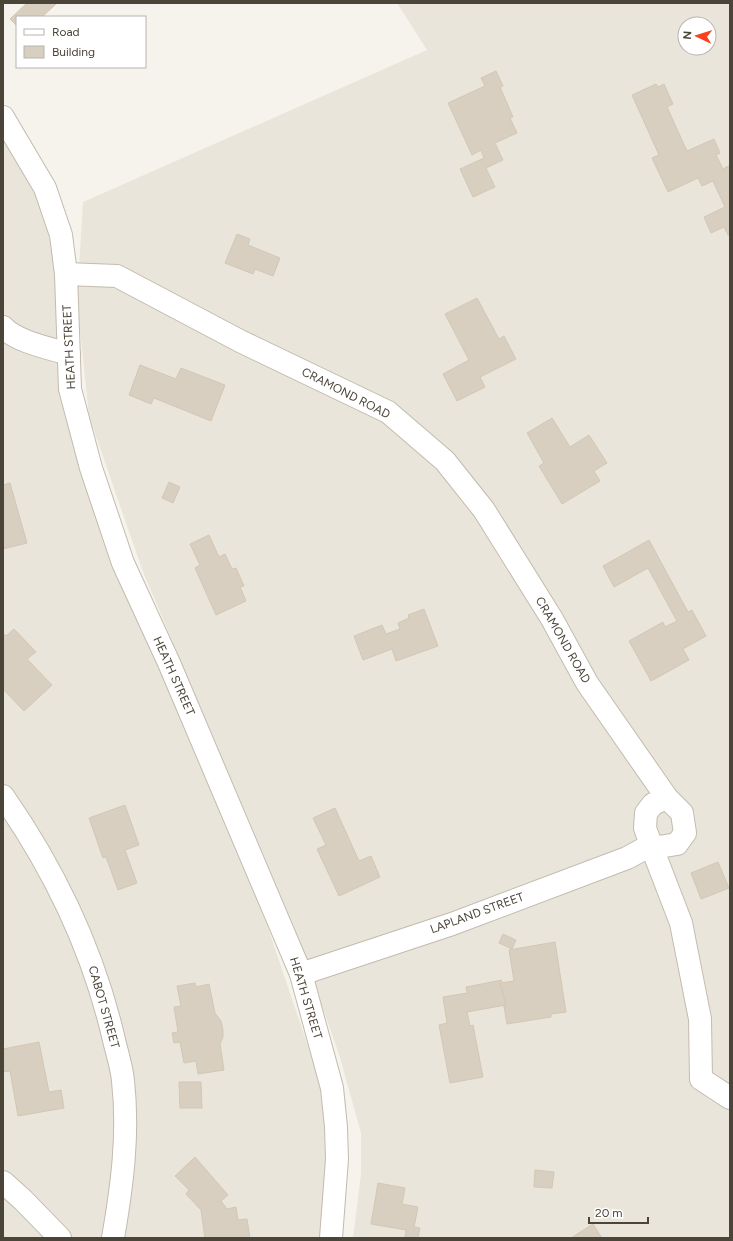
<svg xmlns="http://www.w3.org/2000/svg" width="733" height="1241" font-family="Figtree,sans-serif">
  <rect width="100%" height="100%" fill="#f6f3ec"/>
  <g fill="#eae5da" fill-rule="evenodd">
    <path d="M397,3H730V1238H353L361,1174V1133L339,1054L294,927L143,572L89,416L77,301L83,202L427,50ZM685,24H709V48H685Z"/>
    <path d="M3,132L18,155L42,207L55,262L81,458L263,913L320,1082L328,1153L321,1238H3Z"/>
  </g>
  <g fill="#d8cfc1" stroke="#d3c7b4">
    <path d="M27,3H57L42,17H17V26L10,19Z"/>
    <path d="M496,71L503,86L500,87L513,117L510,118L517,133L495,143L503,160L486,168L495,187L473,197L460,169L484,158L481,150L472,155L448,103L485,86L481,78Z"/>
    <path d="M656,84L658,87L664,84L673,104L667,107L687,151L714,139L720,153L716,155L723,169L730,165V234L728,235L724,227L711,233L704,217L725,207L713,181L702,186L698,178L668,192L652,158L659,155L632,95Z"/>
    <path d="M237,234L250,239L248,245L280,258L273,276L255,269L253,274L225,263Z"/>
    <path d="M477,298L499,339L504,336L516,359L480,377L485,387L457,401L443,374L469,360L445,314Z"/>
    <path d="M140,365L176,379L181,368L225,385L211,421L154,398L151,404L129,395Z"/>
    <path d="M552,418L570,447L589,435L607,463L594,471L600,481L562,504L539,466L544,463L527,433Z"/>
    <path d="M169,482L180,487L173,503L162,498Z"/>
    <path d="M10,483L27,543L3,549V485Z"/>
    <path d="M209,535L219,557L225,554L232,569L236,568L244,586L240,587L246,601L216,615L195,568L200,565L190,544Z"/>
    <path d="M649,540L688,612L692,610L706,636L683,649L689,660L651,681L629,641L663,622L665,627L677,621L648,568L614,587L603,566Z"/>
    <path d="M424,609L438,646L396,661L392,649L363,660L354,636L382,625L386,634L400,629L398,623L409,618L408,615Z"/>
    <path d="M14,629L36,652L27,659L52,685L24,711L3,689V633L6,636Z"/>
    <path d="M125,805L139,845L125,850L137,883L118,890L106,857L103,858L89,818Z"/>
    <path d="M335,808L359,861L371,856L380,877L339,896L317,849L326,845L313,818Z"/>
    <path d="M718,862L729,888L701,899L691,873Z"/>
    <path d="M503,934L516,940L512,949L499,943Z"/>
    <path d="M555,942L566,1012L551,1014V1017L507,1024L500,983L514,981L509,950Z"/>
    <path d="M502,980L500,983L506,1005L467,1012L470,1026L473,1025L483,1077L450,1083L439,1025L447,1023L443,997L467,993L466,987Z"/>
    <path d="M195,983L196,987L209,984L215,1013L221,1021L223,1030V1037L220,1044L224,1070L198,1074L196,1061L184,1063L180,1042L174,1043L172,1033L178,1032L174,1007L181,1006L177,986Z"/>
    <path d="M39,1042L49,1092L61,1090L64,1108L18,1116L10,1071L3,1072V1049Z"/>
    <path d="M179,1082H201L202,1108H180Z"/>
    <path d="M195,1157L228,1195L221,1201L227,1209L236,1207L238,1220L247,1219L250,1238H205L201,1210L186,1194L189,1190L175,1176Z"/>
    <path d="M535,1170L554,1172L552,1188L534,1187Z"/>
    <path d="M378,1183L405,1188L402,1204L418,1207L414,1227L420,1228L418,1238L405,1237L406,1230L371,1224Z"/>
    <path d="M593,1224L602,1238H571Z"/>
  </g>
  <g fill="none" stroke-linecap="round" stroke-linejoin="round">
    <defs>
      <g id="minor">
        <path d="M3,117L45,188L61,235L66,274L70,389L91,468L123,563L169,663L301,974L332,1088L336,1127L337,1159L331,1238"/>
        <path d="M66,274L117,276L240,341L388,412L445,461L484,510L552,619L587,683L667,798L682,813L685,833L677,844L659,847L651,845L627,858L452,924L301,974"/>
        <path d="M3,327C17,342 49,348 69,354"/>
        <path d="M3,796C54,869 94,953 114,1040C117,1053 122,1068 123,1081C129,1134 122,1186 113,1238"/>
        <path d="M667,798L653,804L646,813L645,828L651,845L681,923L700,1019L701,1079L730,1098"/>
        <path d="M3,1182L23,1200L60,1238"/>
      </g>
    </defs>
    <use href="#minor" stroke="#c2bbae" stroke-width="24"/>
    <use href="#minor" stroke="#fff" stroke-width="22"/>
  </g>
  <g text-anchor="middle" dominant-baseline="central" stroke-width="3.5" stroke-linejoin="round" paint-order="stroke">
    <g font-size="12" fill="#4b4439" stroke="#fff">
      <text transform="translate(69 347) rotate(-93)">HEATH STREET</text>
      <text transform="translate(346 393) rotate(27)">CRAMOND ROAD</text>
      <text transform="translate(563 640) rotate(60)">CRAMOND ROAD</text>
      <text transform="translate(174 676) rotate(66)">HEATH STREET</text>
      <text transform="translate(477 913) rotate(-20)">LAPLAND STREET</text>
      <text transform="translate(306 998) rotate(73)">HEATH STREET</text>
      <text transform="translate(104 1007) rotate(74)">CABOT STREET</text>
    </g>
  </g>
  <rect width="733" height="1241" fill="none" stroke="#4b4439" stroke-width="8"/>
  <rect x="16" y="16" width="130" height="52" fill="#ffffff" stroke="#b7b4b0"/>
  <rect x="24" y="29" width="20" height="6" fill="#ffffff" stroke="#b7b4b0"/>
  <text x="52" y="36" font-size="12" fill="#4b4439">Road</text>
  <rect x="24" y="46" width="20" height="12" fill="#d8cfc1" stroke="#b7b4b0"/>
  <text x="52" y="56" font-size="12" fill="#4b4439">Building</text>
  <g transform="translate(697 36) rotate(274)"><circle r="19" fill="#ffffff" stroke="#b7b4b0"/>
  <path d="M0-3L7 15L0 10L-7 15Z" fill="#fc3f1d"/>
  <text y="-6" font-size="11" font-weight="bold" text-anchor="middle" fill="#4b4439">N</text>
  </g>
  <path d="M589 1217v6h59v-6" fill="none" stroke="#4b4439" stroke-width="2"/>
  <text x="595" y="1217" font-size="12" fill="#4b4439" stroke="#ffffff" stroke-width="3" paint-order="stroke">20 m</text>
</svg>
